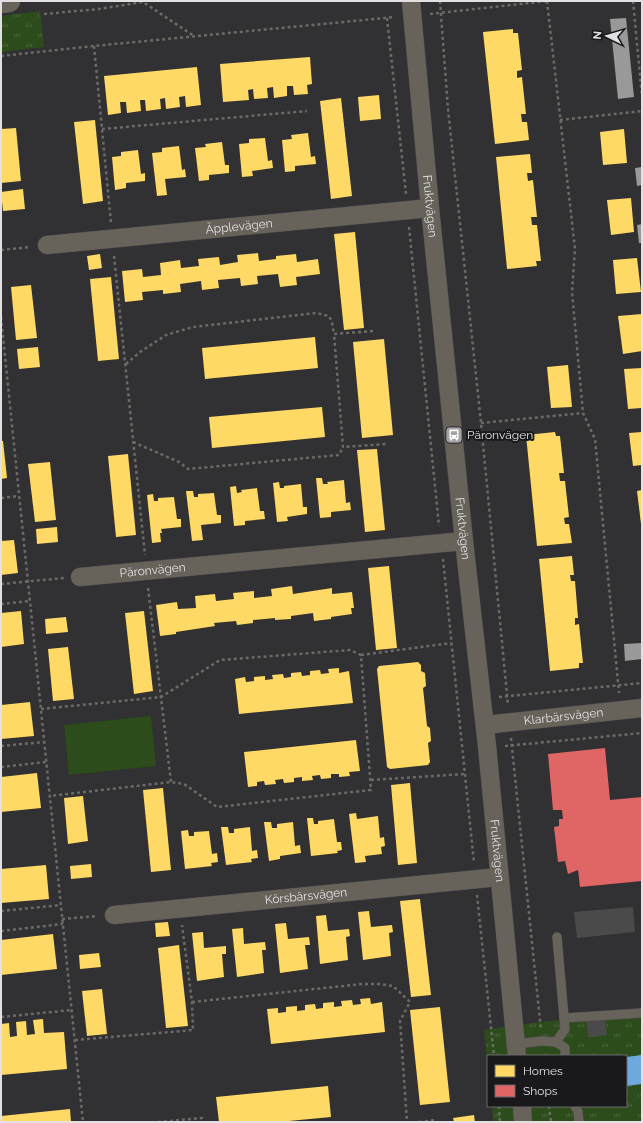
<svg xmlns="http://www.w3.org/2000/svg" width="643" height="1123" font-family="Raleway,sans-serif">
  <defs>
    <pattern id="grass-tufts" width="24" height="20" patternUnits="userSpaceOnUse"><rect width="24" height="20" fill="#2c4c1c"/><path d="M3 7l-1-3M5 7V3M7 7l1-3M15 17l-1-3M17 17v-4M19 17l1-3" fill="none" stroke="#4a663d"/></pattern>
  </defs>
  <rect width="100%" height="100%" fill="#313032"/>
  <g fill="url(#grass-tufts)">
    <path d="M40,11L44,47L1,52V16Z"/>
    <path d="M642,1012V1122H493L492,1106H626V1056H488V1069L484,1030L540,1022Z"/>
  </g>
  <path fill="#2c4c1c" d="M151,716L156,766L69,775L64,725Z"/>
  <g fill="#ffd966">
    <path d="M513,29V33H518L522,70L517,71V78L522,77L526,114H521L522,122H527L529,140L495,144L483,32Z"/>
    <path d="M310,57L312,84L307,85L308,94L294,95L293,86H287V96L274,98L273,87L267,88L268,98L254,99L253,89L248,90L249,100L223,102L220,64Z"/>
    <path d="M197,67L201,105L186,107L185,96L179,97L180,107L166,109L165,98L160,99L161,109L146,111L145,100H140L141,111L127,113L126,102H120L121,113L108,115L104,76Z"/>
    <path d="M379,95L381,119L360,121L358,97Z"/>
    <path d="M341,98L352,196L331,199L320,101Z"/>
    <path d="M95,120L103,201L83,204L74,122Z"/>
    <path d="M16,128L21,181L1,183V129Z"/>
    <path d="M624,129L627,163L603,165L600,132Z"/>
    <path d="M308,133L311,157L315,156L316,164L295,166V171L285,172L282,140L292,139L291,135Z"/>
    <path d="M265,138L268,161L272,160L273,168L252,171L253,176L242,177L239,144L249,143V139Z"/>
    <path d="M222,142L225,165H229V173L209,175V180L199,181L195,148L206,147L205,144Z"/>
    <path d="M179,146L182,170L185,169L186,177L165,179L167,195L157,196L152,153L162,152V148Z"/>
    <path d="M138,150L141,174L145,173V181L126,183V188L115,190L112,157L121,156V152Z"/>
    <path d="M530,154L532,173H527L528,181L533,180L537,217H531L532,225H537L541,261H536L537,266L507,269L496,157Z"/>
    <path d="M23,189L25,209L3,211L1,192Z"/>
    <path d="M631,198L634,232L611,235L607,200Z"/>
    <path d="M355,232L364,328L344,330L334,234Z"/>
    <path d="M258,253L259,261L276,259V256L296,254L297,262L318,259L320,274L296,277L297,285L280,287L278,274L257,276L258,284L241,286L240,278L218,280L219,288L202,290L201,281L180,284L181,292L163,294V290L142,292L143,300L125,302L122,271L142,269L143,277L161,275L160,263L180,260L181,268L199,266L198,259L219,257L220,265L238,262L237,255Z"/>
    <path d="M100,254L102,268L89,270L87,256Z"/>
    <path d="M637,258L641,292L616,294L613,260Z"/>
    <path d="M111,277L119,359L98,361L90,279Z"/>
    <path d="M31,285L37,338L16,340L11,287Z"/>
    <path d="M642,314V351L623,354L618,316Z"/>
    <path d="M315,337L318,368L205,379L202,348Z"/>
    <path d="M384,339L393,435L362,438L353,342Z"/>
    <path d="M38,347L40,367L19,369L17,349Z"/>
    <path d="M568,365L572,407L551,408L547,367Z"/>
    <path d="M642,368V408L628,409L624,369Z"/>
    <path d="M322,407L325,437L212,448L209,417Z"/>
    <path d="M555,432L556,436H560L564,473H559L560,481H565L569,517L564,518L565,524H569L572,543L537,546L526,435Z"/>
    <path d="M642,432V465L633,466L629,433Z"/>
    <path d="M1,441H3L7,478L1,479Z"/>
    <path d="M377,449L385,530L365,532L357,450Z"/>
    <path d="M128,454L136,535L116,537L108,456Z"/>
    <path d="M50,462L56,520L35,522L28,464Z"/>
    <path d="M316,478H322L323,484H328L327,482L344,480L346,503L350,502L351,510L331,512V517L320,518Z"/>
    <path d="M279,482L280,488H284V486L301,484L303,507H307V514L287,517L288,521L277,522L273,483Z"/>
    <path d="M236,486L237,493L242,492L241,490L257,488L260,511H264L265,519L245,521V525L234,526L230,487Z"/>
    <path d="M642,490V524H641L637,491Z"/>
    <path d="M186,491H193L194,497H198V494L214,493L217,515H221V523L201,525L203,540L192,541Z"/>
    <path d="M153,494L154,501H158V498L174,497L177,519H181V527L161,529L162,533H160L161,542L152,543L147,495Z"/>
    <path d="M57,527L58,542L37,544L36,529Z"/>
    <path d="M14,540L18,573L1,575V541Z"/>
    <path d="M572,556L574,575H570L571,581H575L578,618H575V625L579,624L583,663H579V668L550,671L539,559Z"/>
    <path d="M389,566L397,648L376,650L368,568Z"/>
    <path d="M292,586L293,594L332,588V594L352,592L354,608H351L352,614L331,617V619L314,621L313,613L291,616V619L275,620V618L253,620V623L237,625L236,621L214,623L215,626L176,632V634L160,636L156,605L177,602L178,609L196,608L195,596L215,594L216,601L234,599L233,593L254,591V598L272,596L271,589Z"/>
    <path d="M21,611L24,644L1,647V613Z"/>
    <path d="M144,611L153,691L134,694L125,613Z"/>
    <path d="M66,617L68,632L46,634L45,619Z"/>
    <path d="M68,647L74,699L53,701L48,649Z"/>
    <path d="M418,662L421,665V671L425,673L426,686L423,688L427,726L430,728L431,741L428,743L430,762L428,765L390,769L387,767L377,669L379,666Z"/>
    <path d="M339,668V673L349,671L353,703L239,714L235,679L245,677L246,682L254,681V677L265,676V680L273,679L272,675L283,674L284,678L291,677V673L301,672L302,676L310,675V671L320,670L321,674L329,673L328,669Z"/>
    <path d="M30,702L34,736L1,739V705Z"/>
    <path d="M356,740L360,771L349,772L350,776L339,777V774H331V778L321,779L320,775L312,776L313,780L302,781V777L294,778V782L284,783L283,779L275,780L276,784L265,785L264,781L257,782V786L248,787L244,752Z"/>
    <path d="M37,773L41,808L1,812V777Z"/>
    <path d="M410,783L417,863L398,865L391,785Z"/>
    <path d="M163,788L171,870L151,872L143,790Z"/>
    <path d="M83,796L88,841L68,844L64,798Z"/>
    <path d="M356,813L357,819L378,816L380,838L384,837L385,846L381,847L382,854L365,856L366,862L355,863L349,814Z"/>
    <path d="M307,818H313L314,824H318V821L334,819L337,842H341L342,850L337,851L338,853L311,856Z"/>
    <path d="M264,822H271L272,828H277V824L293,822L295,846L300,845L301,853L280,856V859L269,861Z"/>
    <path d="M221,827H228L229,833H234V829L250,827L252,851L257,850L258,858L251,859L252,862L226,865Z"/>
    <path d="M188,830L189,836H194V832L209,831L212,854L217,853L218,862L211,863L212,866L185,869L181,831Z"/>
    <path d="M91,864L92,877L71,879L70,866Z"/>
    <path d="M46,865L49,899L1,903V869Z"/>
    <path d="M420,899L431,995L411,997L400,901Z"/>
    <path d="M369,911L371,927L392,925L393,932L389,933L391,956L363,960L358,912Z"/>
    <path d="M326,915L328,931L349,929L350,936L346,937L348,960L320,964L316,916Z"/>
    <path d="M168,922L170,936L156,937L155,923Z"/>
    <path d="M286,923L288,939L309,937L310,945H305L308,969L280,973L275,924Z"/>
    <path d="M243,928L244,944L265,942L266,950H262L264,973L237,977L232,929Z"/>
    <path d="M203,932L204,948L226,946V954H222L224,977L197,981L192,933Z"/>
    <path d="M53,934L57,969L1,975V940Z"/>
    <path d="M179,945L188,1026L166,1028L158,948Z"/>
    <path d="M99,953L101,967L80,969L79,955Z"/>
    <path d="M102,989L107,1034L87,1036L82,991Z"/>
    <path d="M370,998L371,1004L382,1002L385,1032L271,1044L267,1009L278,1008V1013L286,1012V1007L297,1006V1011L305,1010V1005L315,1004L316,1009L323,1008V1003L334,1002V1007L342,1006L341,1001L352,1000L353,1005L361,1004L360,999Z"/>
    <path d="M440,1007L450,1102L420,1105L410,1010Z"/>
    <path d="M43,1019L44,1033L64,1032L67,1069L1,1075V1024L9,1023L10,1037L17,1036L16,1022L26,1021L27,1035L35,1034L33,1020Z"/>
    <path d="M328,1086L331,1117L278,1122H219L216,1097Z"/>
    <path d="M70,1109L71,1122H1V1116Z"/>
    <path d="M474,1115L475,1122H454L453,1118Z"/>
  </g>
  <path fill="#e06666" d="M605,748L610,800L642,797V881L580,887L578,870L568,874L565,861L558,862L554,827L559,826V819H563L562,810H553L548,754Z"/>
  <path fill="#6fa8dc" d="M642,1055V1084L626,1086V1057Z"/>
  <g fill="#999">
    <path d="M626,18L634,97L618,99L610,19Z"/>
    <path d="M642,167V185L637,186L635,168Z"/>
    <path d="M642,224V243H639L637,225Z"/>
    <path d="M642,643V659L625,661L624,644Z"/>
  </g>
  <g fill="#4b4a4b">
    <path d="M633,907L635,932L577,938L574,912Z"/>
    <path d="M605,1017L607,1035L588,1037L586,1019Z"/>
  </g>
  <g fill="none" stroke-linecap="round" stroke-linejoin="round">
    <defs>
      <g id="service">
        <path d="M564,1018L642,1013"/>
        <path d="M556,1042L565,1029L557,937"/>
        <path d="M516,1044L542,1041L556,1042L565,1048V1056"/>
        <path d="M575,1106L578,1112L579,1122"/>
      </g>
      <g id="minor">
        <path id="s1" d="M411,1L430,208L464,541L487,746L517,1056"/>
        <path id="s2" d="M47,245L430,208"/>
        <path id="s3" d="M80,577L464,541"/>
        <path id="s4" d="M485,725L642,708"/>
        <path id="s5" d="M114,915L499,877"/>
        <path d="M522,1106L523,1122"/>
      </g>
      <path id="tertiary" d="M1,2L9,1"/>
    </defs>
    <use href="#service" stroke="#4d4c4e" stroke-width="10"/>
    <use href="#minor" stroke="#4d4c4e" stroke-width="19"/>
    <use href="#tertiary" stroke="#4d4c4e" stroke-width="23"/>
    <g stroke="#6d6a66" stroke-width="2.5" stroke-dasharray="3 3" stroke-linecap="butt">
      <path d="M440,1L448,109L481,423L508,705"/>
      <path d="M547,1L575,249L572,292L583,413L595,439L619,693"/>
      <path d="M633,1L642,97"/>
      <path d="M44,14L99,9L143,2L194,36"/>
      <path d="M430,14L547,1"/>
      <path d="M387,18L406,194"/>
      <path d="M94,46L111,223"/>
      <path d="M1,56L94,46L395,17"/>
      <path d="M560,120L642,111"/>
      <path d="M102,129L307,111"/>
      <path d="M409,227L439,526"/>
      <path d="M1,250L31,247"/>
      <path d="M114,256L145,555"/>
      <path d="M1,317L83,1122"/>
      <path d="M373,331L334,334L343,447L386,444"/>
      <path d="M126,364L140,352L166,335L193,327L316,313L329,316L332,322L334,334"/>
      <path d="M481,423L583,413"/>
      <path d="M133,442L179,462L188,469L339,455L343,447"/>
      <path d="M1,498L19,496"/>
      <path d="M443,559L474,863"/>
      <path d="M1,584L64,578"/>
      <path d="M148,588L171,782"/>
      <path d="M1,604L30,601"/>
      <path d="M361,655L451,643"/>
      <path d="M499,697L642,683"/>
      <path d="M41,709L161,697L220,660L350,650L361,655L371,790L217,807L184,784L171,782L50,796"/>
      <path d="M511,738L541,1030"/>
      <path d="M1,746L44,742"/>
      <path d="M505,746L642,733"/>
      <path d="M1,767L46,762"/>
      <path d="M371,780L465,774"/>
      <path d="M477,895L494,1056"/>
      <path d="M1,911L61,905"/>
      <path d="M62,919L97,916"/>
      <path d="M1,931L63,924"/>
      <path d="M192,1002L362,984H379L393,986L410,1002L400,1021L407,1122"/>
      <path d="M1,1017L72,1010"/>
      <path d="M75,1040L193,1030L192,1002L182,925"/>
      <path d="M499,1106L500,1122"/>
      <path d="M549,1106L551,1122"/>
      <path d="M158,1122L202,1118V1122"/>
      <path d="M419,1122L435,1120"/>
    </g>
    <use href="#service" stroke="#67625a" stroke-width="9"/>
    <use href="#minor" stroke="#67625a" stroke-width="18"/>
    <use href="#tertiary" stroke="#67625a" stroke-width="22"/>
  </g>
  <defs>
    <symbol id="bus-square" viewBox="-11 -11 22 22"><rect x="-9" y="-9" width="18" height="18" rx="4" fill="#a4a2a5" stroke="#19181a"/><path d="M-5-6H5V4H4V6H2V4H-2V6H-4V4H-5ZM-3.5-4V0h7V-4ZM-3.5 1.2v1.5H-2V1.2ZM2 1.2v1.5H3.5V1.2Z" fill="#fff"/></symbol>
  </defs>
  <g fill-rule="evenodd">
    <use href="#bus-square" x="444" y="425" width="20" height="20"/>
  </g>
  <g text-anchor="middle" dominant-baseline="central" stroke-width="4" stroke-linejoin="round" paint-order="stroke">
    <g font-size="12" fill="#e2e0e3" stroke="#19181a">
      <text stroke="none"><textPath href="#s1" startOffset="206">Fruktvägen</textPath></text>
      <text stroke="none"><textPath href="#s2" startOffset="193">Äpplevägen</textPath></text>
      <text stroke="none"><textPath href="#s1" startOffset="530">Fruktvägen</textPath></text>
      <text stroke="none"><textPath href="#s3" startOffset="73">Päronvägen</textPath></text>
      <text stroke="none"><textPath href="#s4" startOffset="79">Klarbärsvägen</textPath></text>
      <text stroke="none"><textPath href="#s1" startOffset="854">Fruktvägen</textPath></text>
      <text stroke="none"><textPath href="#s5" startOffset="193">Körsbärsvägen</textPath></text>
    </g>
    <g font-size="12" fill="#e2e0e3" stroke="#19181a" text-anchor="start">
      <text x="467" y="435">Päronvägen</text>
    </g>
  </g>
  <rect width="643" height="1123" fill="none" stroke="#e2e0e3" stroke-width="4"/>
  <rect x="487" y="1055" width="140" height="52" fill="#19181a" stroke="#69686a"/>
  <rect x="495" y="1065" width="20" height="12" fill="#ffd966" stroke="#69686a"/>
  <text x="523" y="1075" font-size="12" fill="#e2e0e3">Homes</text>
  <rect x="495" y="1085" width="20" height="12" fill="#e06666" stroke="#69686a"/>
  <text x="523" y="1095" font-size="12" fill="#e2e0e3">Shops</text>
  <g transform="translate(607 36) rotate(275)" stroke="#19181a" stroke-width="3" paint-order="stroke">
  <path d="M0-3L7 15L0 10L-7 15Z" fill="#e2e0e3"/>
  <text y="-6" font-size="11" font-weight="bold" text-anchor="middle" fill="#e2e0e3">N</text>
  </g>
</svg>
